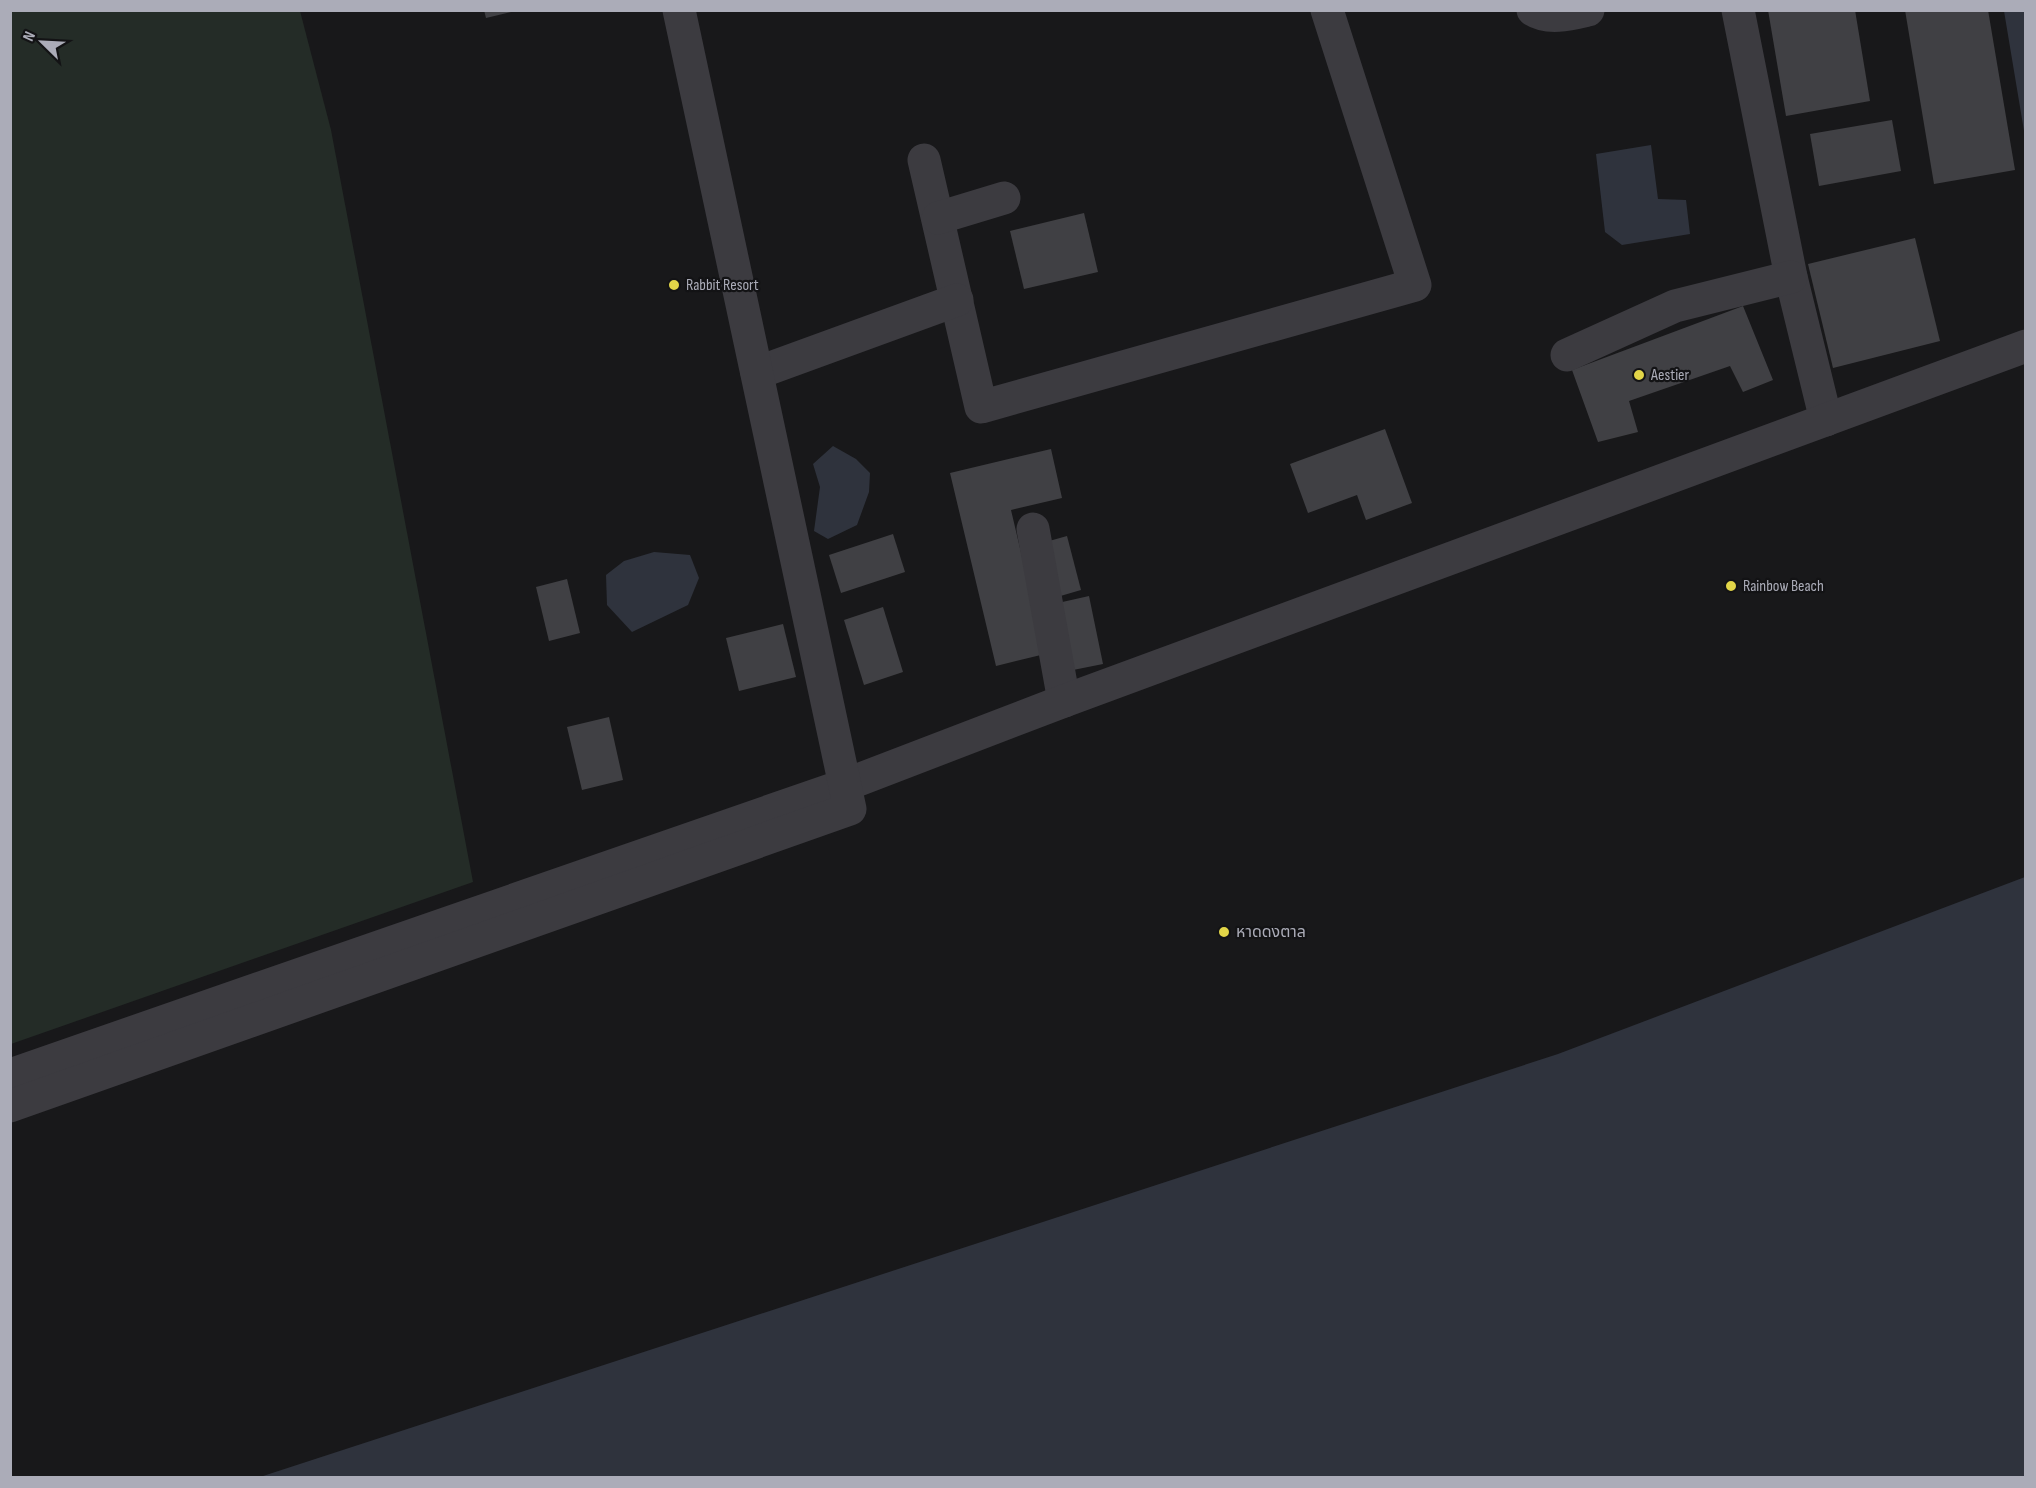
<svg xmlns="http://www.w3.org/2000/svg" width="2036" height="1488" font-family="'Sofia Sans Condensed','Noto Sans Thai',sans-serif">
  <rect width="100%" height="100%" fill="#18181a"/>
  <path fill="#242c27" d="M10,11H300L331,130L473,882L11,1044Z"/>
  <g fill="#2f333d">
    <path d="M2004,11H2025V137Z"/>
    <path d="M1651,145L1658,199L1686,200L1690,234L1622,245L1605,232L1596,154Z"/>
    <path d="M833,446L856,459L870,473L869,492L857,525L828,539L814,531L820,487L813,464Z"/>
    <path d="M654,552L690,555L699,578L688,605L632,632L607,605L606,575L624,561Z"/>
    <path d="M2025,877V1477H260L1558,1054Z"/>
  </g>
  <g fill="#404044">
    <path d="M484,10H515V11L486,18Z"/>
    <path d="M1768,10H1855L1870,101L1786,116Z"/>
    <path d="M1905,10H1988L2015,170L1934,184Z"/>
    <path d="M1892,120L1901,171L1819,186L1810,134Z"/>
    <path d="M1084,213L1098,272L1024,289L1010,231Z"/>
    <path d="M1915,238L1940,341L1833,368L1808,264Z"/>
    <path d="M1743,306L1773,380L1743,392L1730,366L1629,401L1638,432L1598,442L1572,370Z"/>
    <path d="M1385,429L1412,503L1366,520L1357,495L1308,513L1290,464Z"/>
    <path d="M1051,449L1062,498L1011,510L1045,654L996,666L950,473Z"/>
    <path d="M893,534L905,572L841,593L829,555Z"/>
    <path d="M1067,536L1081,590L1057,597L1042,543Z"/>
    <path d="M567,579L580,633L549,641L536,587Z"/>
    <path d="M1089,596L1103,664L1063,672L1049,605Z"/>
    <path d="M883,607L903,672L864,685L844,620Z"/>
    <path d="M783,624L796,677L739,691L726,638Z"/>
    <path d="M609,717L623,780L582,790L567,727Z"/>
  </g>
  <g fill="none" stroke-linecap="round" stroke-linejoin="round">
    <g stroke="#3c3b40" stroke-width="33">
      <path d="M1533,10C1549,20 1571,14 1588,10"/>
      <path d="M1738,10L1791,277L1826,420"/>
      <path d="M924,160L981,407L1415,285L1327,10"/>
      <path d="M938,218L1004,198"/>
      <path d="M1567,355L1675,306L1791,277"/>
      <path d="M757,373L957,300"/>
      <path d="M1033,529L1064,701"/>
      <path d="M10,1075L845,785L1064,701L2026,346"/>
      <path d="M10,1106L850,809L679,10"/>
    </g>
  </g>
  <g fill="#e2d548" stroke="#131315" stroke-width="2">
    <circle cx="674" cy="285" r="6"/>
    <circle cx="1639" cy="375" r="6"/>
    <circle cx="1731" cy="586" r="6"/>
    <circle cx="1224" cy="932" r="6"/>
  </g>
  <g text-anchor="middle" dominant-baseline="central" stroke-width="4.5" stroke-linejoin="round" paint-order="stroke">
    <g font-size="16" fill="#abacb8" stroke="#131315" text-anchor="start">
      <text x="686" y="285">Rabbit Resort</text>
      <text x="1651" y="375">Aestier</text>
      <text x="1743" y="586">Rainbow Beach</text>
      <text x="1236" y="932">หาดดงตาล</text>
    </g>
  </g>
  <rect width="2036" height="1488" fill="none" stroke="#abacb8" stroke-width="24"/>
  <g transform="translate(42 42) rotate(294)" stroke="#131315" stroke-width="4.5" paint-order="stroke">
  <path d="M0-4.5L10 22L0 15L-10 22Z" fill="#abacb8"/>
  <text y="-9" font-size="16" font-weight="bold" text-anchor="middle" fill="#abacb8">N</text>
  </g>
</svg>
